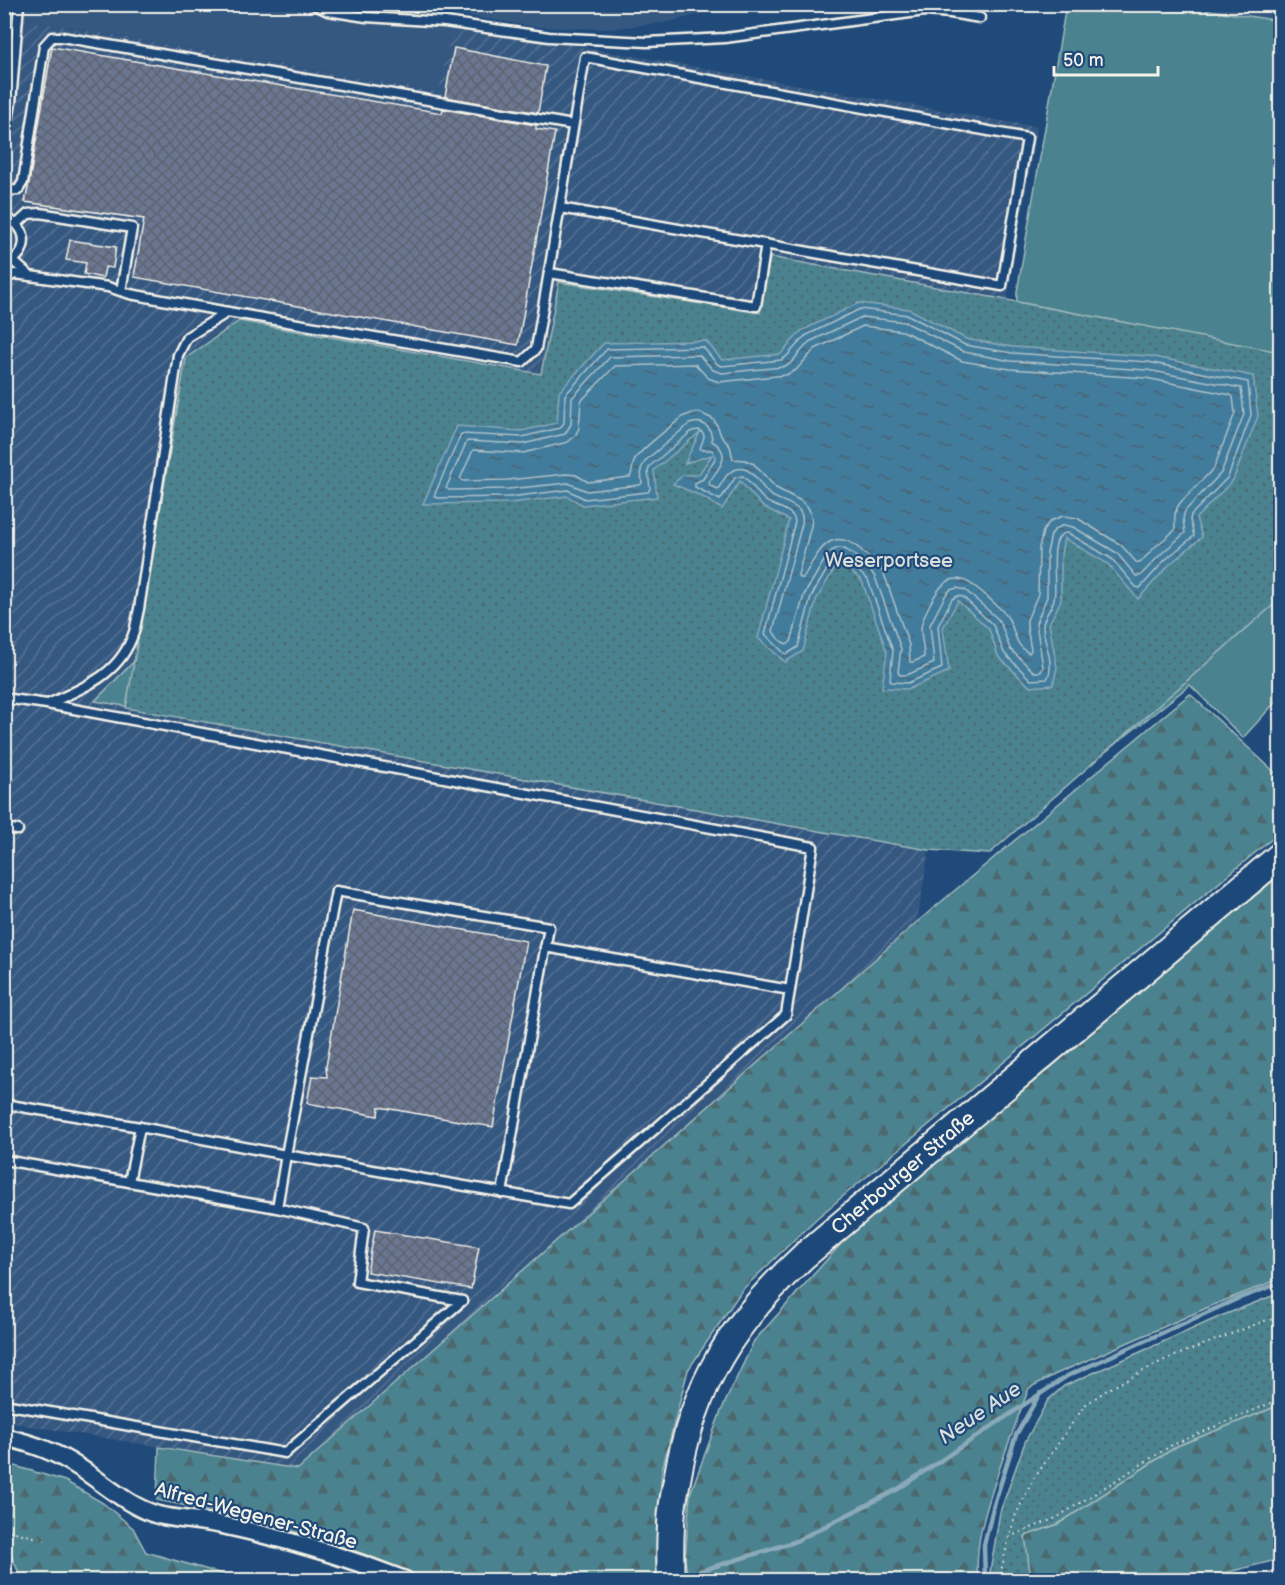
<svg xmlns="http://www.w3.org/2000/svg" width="1285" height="1585" font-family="'Balsamiq Sans',sans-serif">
  <defs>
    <pattern id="industrial-furrows" width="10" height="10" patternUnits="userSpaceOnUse" patternTransform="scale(1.5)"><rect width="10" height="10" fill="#365881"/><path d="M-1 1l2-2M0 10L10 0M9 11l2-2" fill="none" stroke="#547093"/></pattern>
    <pattern id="forest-firs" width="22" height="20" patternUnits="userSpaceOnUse" patternTransform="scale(1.5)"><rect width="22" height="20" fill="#4c828f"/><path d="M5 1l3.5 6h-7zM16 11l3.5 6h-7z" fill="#4b686e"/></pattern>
    <pattern id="park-dots" width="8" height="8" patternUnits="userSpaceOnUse" patternTransform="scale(1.5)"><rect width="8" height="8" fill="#4c828f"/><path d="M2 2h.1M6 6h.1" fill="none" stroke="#4b686e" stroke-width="1.8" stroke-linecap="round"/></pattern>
    <pattern id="water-ripples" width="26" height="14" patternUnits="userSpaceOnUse" patternTransform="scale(1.5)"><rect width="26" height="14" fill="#437b9c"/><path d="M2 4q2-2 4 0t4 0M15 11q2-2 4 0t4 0" fill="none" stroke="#466475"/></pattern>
    <pattern id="building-cross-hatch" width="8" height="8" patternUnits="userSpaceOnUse" patternTransform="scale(1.5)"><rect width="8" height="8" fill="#6b7791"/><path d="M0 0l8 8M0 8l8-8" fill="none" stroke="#5c626f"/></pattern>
  </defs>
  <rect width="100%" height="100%" fill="#1f4a7a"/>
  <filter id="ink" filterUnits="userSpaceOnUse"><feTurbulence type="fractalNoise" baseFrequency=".0167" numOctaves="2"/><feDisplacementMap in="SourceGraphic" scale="12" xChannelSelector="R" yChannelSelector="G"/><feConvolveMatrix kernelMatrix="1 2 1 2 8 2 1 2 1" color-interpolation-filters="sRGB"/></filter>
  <g filter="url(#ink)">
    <g fill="#365881">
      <path d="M4,5H735L669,22L610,29L536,27L455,14L440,92L5,16Z"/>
      <path d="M1176,5H1280V21Z"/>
    </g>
    <path fill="url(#industrial-furrows)" d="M4,16L439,92L452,24L1037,127L1007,300L771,257L760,313L559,282L541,374L240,321L852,837L929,850L917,922L298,1469L5,1422Z"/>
    <path fill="#4c828f" stroke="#a0babc" stroke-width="1.5" d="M1066,5H1176L1280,21V697L1243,738L1190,685L980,851L95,701L149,646L549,382L762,321L1016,320L1017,292Z"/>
    <g fill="url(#forest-firs)" stroke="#a0babc" stroke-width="1.5">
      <path d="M1190,694L1280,777V832L817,1218L742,1290L688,1370L662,1470L657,1536L656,1580H428L355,1551L261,1521L157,1500L159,1447L298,1469L917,922Z"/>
      <path d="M1280,871V1279L1218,1303L1056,1374L1029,1388C1018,1417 1007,1446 997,1476C986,1510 974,1544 978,1580H688L685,1559L690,1494L721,1411L754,1341L848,1236Z"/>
      <path d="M1280,1405V1559L1197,1580H1031L1024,1536L1058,1524L1177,1446Z"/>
      <path d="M5,1463L65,1481L103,1503L133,1528L146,1552L243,1580H22L5,1541Z"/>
    </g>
    <g fill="url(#park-dots)" stroke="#a0babc" stroke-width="1.5">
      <path d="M770,257L1007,300L1280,352V593L1279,600L989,854L929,850L852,837L126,708L186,358L239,321L541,374L559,282L760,313Z"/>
      <path d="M1280,1293V1405L1177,1446L1058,1524L1025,1536L1031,1580H992L990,1572L1000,1512L1025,1442L1048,1400L1064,1386L1221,1316Z"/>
    </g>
    <path fill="url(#water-ripples)" stroke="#8aaaba" stroke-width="1.5" d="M859,303L909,309L966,339L1013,347L1149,356L1253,376L1258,416L1233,480L1196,518L1202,537L1170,564L1138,599L1108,564L1064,538L1061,554V600L1049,624L1057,667L1053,685L1030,687L998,656L989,629L958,601L943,628L949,671L909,689L882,688L887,652L862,581L839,561L816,600L803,651L785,662L758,638L789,520L762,506L740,481L722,509L701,496L673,484L683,475H698L712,455L685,463L700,432L654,470L657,497L583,505L567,496L510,503L423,504L457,426L521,431L557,423L559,392L604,343L706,341L722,360L781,354L801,331Z"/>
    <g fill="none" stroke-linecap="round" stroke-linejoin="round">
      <g stroke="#adc2ca" stroke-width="1.5">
        <path d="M860,309L908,315L965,345L1012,353L1148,362L1248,382L1251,415L1228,477L1191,515L1190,520L1194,536L1166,559L1140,588L1136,587L1112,559L1068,533C1046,531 1058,586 1054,599C1052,608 1044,616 1043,625C1043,643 1056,662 1047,679L1031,680L1004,653L993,625L963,597L958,596L952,599L938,626L942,668L908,683L891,682L890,679L893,651L868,580L844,558L840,556L833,559L811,597L798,647L787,654L784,653L765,634L795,522C794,509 775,508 766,501C757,494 752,483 743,476L735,478L720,500L695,487V483L703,479L716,457L712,450H703L700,449C701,441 709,436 699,430L692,431L650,466L648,471L650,489L648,492L585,499L568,490L509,497L437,498L434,496L461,434L522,437L560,428L564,423L565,395L607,349L703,347L717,364L722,366L781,360L786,357L805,336Z"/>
        <path d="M862,317L905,322L964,352L1011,361L1147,370L1241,388L1244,414L1221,473L1185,511L1183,519L1185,533L1161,554L1140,576H1136L1117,553L1073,527L1064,525L1055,529L1051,535L1047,553V597L1036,623L1043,667L1041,672H1034L1010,649L1001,624L998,619L965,590L957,588L950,590L945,596L930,625L934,663L907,675H900L898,672L901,649L875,577C870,569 850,549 841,548C835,548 832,550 828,554L804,595L791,642L788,644C783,644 775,636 773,631L802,524C803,519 802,514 799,510C791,502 778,501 769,494C760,486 752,465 737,469C727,471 723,482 718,489L710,486L709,482C720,467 733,454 712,441C712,427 703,419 689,424L646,460L641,469L642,483L640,485L587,491L568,483L508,489L449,490L446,488L467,441L523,444L565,434L571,424L572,398L610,357L699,355L713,370L722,373L782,367L790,364L809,342Z"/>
        <path d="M863,326L903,331L962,361L1010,369L1146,378L1231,395L1233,397L1235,413L1214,468L1180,503C1173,512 1175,520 1175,530L1155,547L1140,563L1136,562L1121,545L1077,518L1063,516L1050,521L1043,531L1039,548L1038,594L1027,620V627L1031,650L1029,653C1013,644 1016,631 1008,618C1004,611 997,606 992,601C978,589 959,567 941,587C934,595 921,619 921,629C921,638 924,648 924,657L913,662H910L909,645L884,574C879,564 869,558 861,550C830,523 818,553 803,578H799L798,575L811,526L812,519L809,509L801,501L776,488L754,464L745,460L733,459L730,446L721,436L718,427L713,419L700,413H693L684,416C674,424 641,449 635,459C632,465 633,472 630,477L588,482L576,475L566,474L508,480L463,481L460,479L473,450L523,453L568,442L575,436L579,428L581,401L615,366L695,364L708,378L719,382L786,375L796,370L815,349Z"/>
      </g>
      <g stroke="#8aaaba" stroke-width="4.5">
        <path d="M4,1568L10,1580"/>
        <path d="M700,1571L794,1542L898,1489L1067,1376L1237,1299L1280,1283"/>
        <path d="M649,1580H650"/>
        <path d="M985,1580L984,1545L993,1508L1016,1435L1040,1393"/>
      </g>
    </g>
    <g fill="url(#building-cross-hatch)" stroke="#f4f1e8" stroke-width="1.5">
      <path d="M52,47L442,113L443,109L536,125V129L555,132L518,345L134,277L144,219L25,202L29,183Z"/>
      <path d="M454,48L546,66L538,113L445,97Z"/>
      <path d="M70,240L116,247L113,268L105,267L103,278L84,274L86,263L66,260Z"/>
      <path d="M353,910L526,941L493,1127L379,1107L378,1116L307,1103L312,1076L327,1077L326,1067Z"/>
      <path d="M375,1230L479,1247L471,1289L367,1272Z"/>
    </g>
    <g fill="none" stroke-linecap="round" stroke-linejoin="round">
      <defs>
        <g id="service">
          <path d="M313,4L328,11L366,17L445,22L549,37L647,42L725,38L925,11L950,13L980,18"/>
          <path d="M4,146L11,103L19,4"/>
          <path d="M4,191L18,190L23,182L44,46L52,37H62L573,125"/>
          <path d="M4,218C31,225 30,257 4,264"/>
          <path d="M17,224L28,214L40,213L132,228L121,291"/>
          <path d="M13,261L30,276L108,287L130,294L228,312L522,362L536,349L585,57L1027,138L1002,286L560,208"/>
          <path d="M549,273L756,306L766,244"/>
          <path d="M4,279L15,274L30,276"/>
          <path d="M4,698L47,704L813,847L786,1015L569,1204L286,1155L140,1127L4,1104"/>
          <path d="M48,704C85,687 120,675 134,632C136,625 137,617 139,609L178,355L187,337L228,312"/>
          <path d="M4,828L18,830"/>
          <path d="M545,947L790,990"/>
          <path d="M4,1160L277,1208"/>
          <path d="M129,1182L140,1127"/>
          <path d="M462,1301L357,1282L364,1228L277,1208L286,1155L336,891L549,927L502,1193"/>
          <path d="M4,1404L285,1453L462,1301"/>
        </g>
        <path id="minor" d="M4,1437C34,1444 54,1451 80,1468C105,1484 129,1507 158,1515C179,1520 201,1520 222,1525C283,1538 347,1557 405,1580"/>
        <path id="primary" d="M671,1580C670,1562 670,1544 671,1526C671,1510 674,1495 677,1480C693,1384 734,1320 805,1255L1280,856"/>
      </defs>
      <use href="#service" stroke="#f4f1e8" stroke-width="13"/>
      <use href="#minor" stroke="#f4f1e8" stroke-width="21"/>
      <use href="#primary" stroke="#f4f1e8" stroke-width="30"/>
      <g stroke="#f4f1e8" stroke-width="2" stroke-dasharray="1.5 4.5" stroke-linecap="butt">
        <path d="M4,1529L45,1540"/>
        <path d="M1009,1537L1056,1518L1172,1445L1280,1399"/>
        <path d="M999,1580L1009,1537L1016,1514L1033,1480L1085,1405L1107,1390L1162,1361L1264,1321L1280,1318"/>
      </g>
      <use href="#service" stroke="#1f4a7a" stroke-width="8"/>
      <use href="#minor" stroke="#1f4a7a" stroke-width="16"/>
      <use href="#primary" stroke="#1f4a7a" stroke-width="26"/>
      <path stroke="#f4f1e8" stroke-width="4.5" d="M1244,4L1280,10"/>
    </g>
  </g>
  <g text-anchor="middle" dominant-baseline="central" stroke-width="4.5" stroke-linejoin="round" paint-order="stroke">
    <g font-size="20" fill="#dbe0db" stroke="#1f4a7a">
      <text x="889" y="561">Weserportsee</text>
    </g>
    <g font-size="20" fill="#f4f1e8" stroke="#1f4a7a">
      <text transform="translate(903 1173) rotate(-40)">Cherbourger Straße</text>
      <text transform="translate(256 1516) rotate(15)">Alfred-Wegener-Straße</text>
    </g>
    <g font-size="21" font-style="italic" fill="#d9dfdd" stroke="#1f4a7a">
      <text transform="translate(980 1413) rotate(-34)">Neue Aue</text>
    </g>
  </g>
  <rect width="1285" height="1585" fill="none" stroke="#1f4a7a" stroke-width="24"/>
  <rect x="12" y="12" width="1261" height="1561" fill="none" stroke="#f4f1e8" stroke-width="2" filter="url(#ink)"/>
  <path d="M1054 66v9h104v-9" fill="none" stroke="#f4f1e8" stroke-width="3"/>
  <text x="1063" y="66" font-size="18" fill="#f4f1e8" stroke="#1f4a7a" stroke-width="4.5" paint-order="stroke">50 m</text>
</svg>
